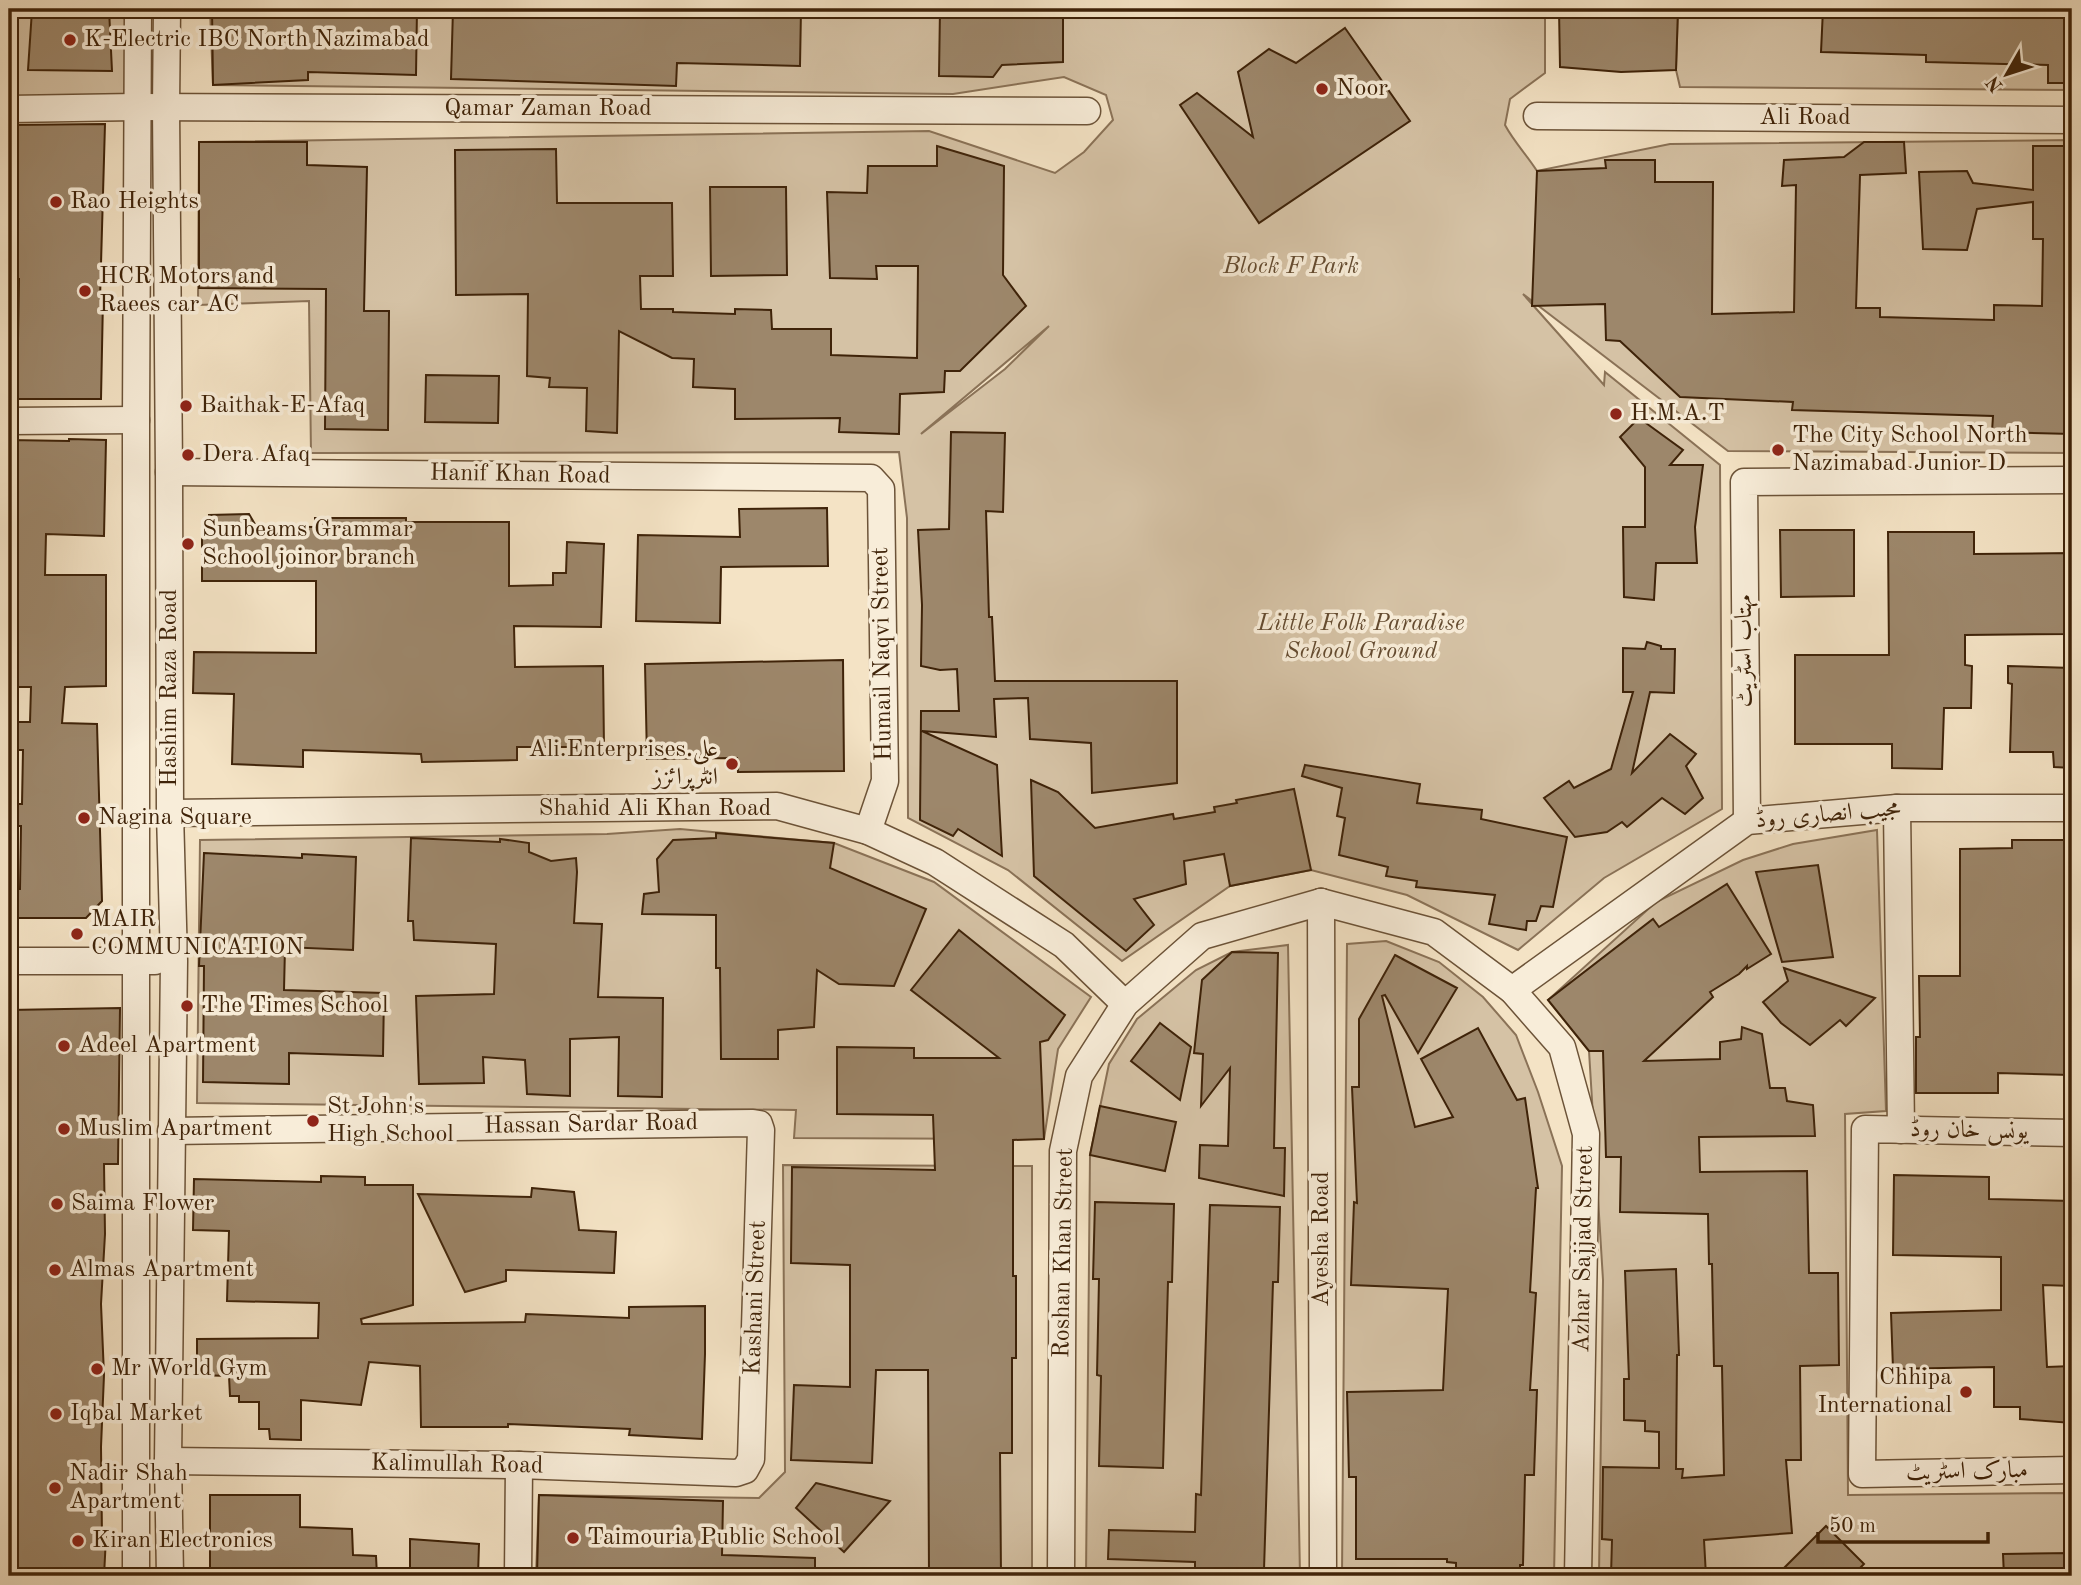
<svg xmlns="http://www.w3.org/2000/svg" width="2081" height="1585" font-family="'Old Standard TT',Amiri,serif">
  <rect width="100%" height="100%" fill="#f4e3c5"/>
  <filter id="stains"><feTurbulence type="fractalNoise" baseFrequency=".00286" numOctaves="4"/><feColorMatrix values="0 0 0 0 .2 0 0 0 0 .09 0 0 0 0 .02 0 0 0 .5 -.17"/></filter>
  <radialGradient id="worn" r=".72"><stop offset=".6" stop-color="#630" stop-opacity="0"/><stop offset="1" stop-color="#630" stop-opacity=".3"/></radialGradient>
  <g fill="#d5c2a5" stroke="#8a7257" stroke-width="2" fill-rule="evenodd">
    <path d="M9,9H134L130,107H9Z"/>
    <path d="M210,9H1545V73L1510,99L1505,125C1514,142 1527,155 1537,171L1670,144L2072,140V453L1728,451L1523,294L1604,385L1605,372L1720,465L1722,809L1604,878L1518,950L1407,895L1311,870L1230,886L1122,961L1008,870L908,818L907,518L899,452L311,453L309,301L198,305L199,142L929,131L1055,173L1084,152L1113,120L1106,95L1064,77L953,94L213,85ZM1049,326L1005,369L921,434L922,433Z"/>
    <path d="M1678,9H2072V90L1680,87L1676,70Z"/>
    <path d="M680,829L834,843L934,882L1091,997L1058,1049L1044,1139L794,1138L796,1110L197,1103L200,840L607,834Z"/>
    <path d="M1877,830L1886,1111L1845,1114L1848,1495L2072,1493V1576H1599L1603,1280L1589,1051L1548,1000L1656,902L1743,860L1793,844Z"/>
    <path d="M1386,941L1439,962L1483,997L1516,1035L1538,1092L1562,1166L1554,1576H1342L1347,944Z"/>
    <path d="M1288,945L1300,1576H1086L1090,1155L1109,1064L1137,1019L1196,970L1232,952Z"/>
    <path d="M783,1165L1032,1166V1576H536L539,1495L759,1498L785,1472Z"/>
  </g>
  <g fill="#9d876b" stroke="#3f2309" stroke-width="2">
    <path d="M109,9L112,71L28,70L32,10Z"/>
    <path d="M212,9H417L416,75L308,72V80L213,85Z"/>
    <path d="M453,9H801L800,66L677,63L676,86L451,79Z"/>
    <path d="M940,9H1063V62L1002,65L993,77L939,76Z"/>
    <path d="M1559,9H1678L1676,70L1621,72L1560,67Z"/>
    <path d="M1823,9H2035V17H2072V83H2048V65L1926,62V55L1821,52Z"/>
    <path d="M1345,28L1410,121L1259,223L1180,105L1197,93L1253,137L1238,72L1269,49L1296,63Z"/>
    <path d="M105,124L100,299H103L101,399H17L19,279H9V125Z"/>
    <path d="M199,142H307V165L367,167L364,311H389L388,430L325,429L326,289L199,288Z"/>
    <path d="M1864,142H1904L1906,173L1860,175L1856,308H1880V317L1994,320V305L2042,306L2043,239H2033V202L1977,209L1967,250L1923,249L1919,172L1967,171L1973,183L2033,190V146H2072V434L1992,432L1993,416L1792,410L1793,402L1680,397L1620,341L1606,340L1605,304L1532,306L1537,171L1606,168L1605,160H1655V182H1713L1712,314L1794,312L1796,185L1782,186L1784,160L1844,157Z"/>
    <path d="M937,146L1004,166L1003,275L1026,306L960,371H945L944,392L900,394L899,434L839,432L840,418L735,419V389L693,387L694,359L672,358L619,331L617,433L586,431L587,388L549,387L550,378L527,376L528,294L456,295L455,150L556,149L557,203H672L673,276H640L641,309H673V312L735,314V309L771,310L772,329H831V355L917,358L918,266H876L877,279L830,278L827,192L867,193L868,166H937Z"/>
    <path d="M710,187H786L787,275L711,276Z"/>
    <path d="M426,375L499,376L498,423L425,422Z"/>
    <path d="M1639,418L1683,450L1670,465H1703L1695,527L1697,563H1656L1654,600L1624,597L1623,527H1645V467L1620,437Z"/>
    <path d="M951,432L1005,433L1003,512L986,511L989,617H992L995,681H1177V783L1092,793L1091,743L1030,739L1028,698L994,699L996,737L922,731L997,765L1002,856L958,829L953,836L920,820L921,711H959L957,669L940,670L921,666L922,605L918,530L949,529Z"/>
    <path d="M69,439L106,440L104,536L46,534L45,575H106V686L65,687L62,723L97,724L102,901L86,918H9V889H20L21,826H9L10,804H22L23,750H9V722H30L31,687H9V440L69,441Z"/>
    <path d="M827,508L828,566L721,567L720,623L636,621L638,535L740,537L739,509Z"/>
    <path d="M249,514L256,526L315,527V518H406V522H509V586L553,585V573H566L567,542L604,544L601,627L514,626L515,667L603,666L604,747H517V760L422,762L421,754L303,750V767L232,764L234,694L193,693L194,652L316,653V581H202V529L210,531L209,515Z"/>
    <path d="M1780,530H1854V596L1781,597Z"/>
    <path d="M1888,532H1974V554L2072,553V634L1965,635V665L1972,666L1971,708H1944L1942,769L1892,768V744H1795V655H1889Z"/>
    <path d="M1647,642L1661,646V649H1675L1674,693L1650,692L1632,773L1670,734L1696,754L1686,766L1703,798L1685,814L1662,798L1627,827L1622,822L1607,832L1575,837L1544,798L1569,781L1574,788L1611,769L1633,692H1623V648L1645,649Z"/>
    <path d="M843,660L844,771L738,772L737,758L647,759L645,664Z"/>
    <path d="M2008,666L2072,668V768L2054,767L2053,752H2010L2012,684L2008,683Z"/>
    <path d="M1305,765L1420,784L1417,803L1482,810L1481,819L1567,837L1553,907L1541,906L1536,921H1527L1526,930L1489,924L1495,895L1416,887L1417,881L1386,876L1388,867L1339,855L1345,818L1337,816L1342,788L1302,776Z"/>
    <path d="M1031,780L1058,792L1095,828L1173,814L1174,819L1215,812L1214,807L1237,803L1236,800L1294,789L1311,870L1230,886L1224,854L1184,861L1186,884L1134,899L1154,925L1126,951L1034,876Z"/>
    <path d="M716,833L834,843L830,868L926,909L894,986L839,984L817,970L814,1027L778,1030V1059H721L720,968H716V915L642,914L644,894L659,892L657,859L673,840L716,838Z"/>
    <path d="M411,838L500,842V839L529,843V852L551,861L576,858L577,872L574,923L602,924L598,997L663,998L662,1097L618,1096L619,1037L570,1039V1096L527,1094L525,1060L483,1057L484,1083L419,1084L416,996L494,994L496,944L414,940L413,921H408Z"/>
    <path d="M2012,840H2072V1026H2070V1075L1998,1073V1093H1916V1037H1920L1919,976H1960V849L2012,848Z"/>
    <path d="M204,853L302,858V854L356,857L353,950L285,947L284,990L384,993L383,1056L289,1053V1084L203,1082L204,966H199Z"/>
    <path d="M1818,865L1833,957L1782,962L1756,872Z"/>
    <path d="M1727,884L1771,954L1747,969V966L1739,974L1710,992L1713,997L1644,1061L1720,1059V1042L1741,1039L1742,1027L1762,1034L1770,1088H1785L1787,1101L1813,1105L1815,1136L1699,1137L1700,1172L1807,1171L1809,1273H1838L1839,1365L1800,1366L1801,1460H1786L1792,1533L1704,1540L1706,1576H1611L1612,1540L1602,1539L1603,1467L1659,1468V1432L1645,1431V1421L1624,1420V1379H1629L1625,1271L1676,1269L1679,1355H1677L1676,1469H1683L1682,1478L1724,1475L1722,1366H1714L1712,1264H1709L1708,1214L1620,1212L1621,1157H1606L1603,1051H1589L1548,1000L1653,919L1659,927Z"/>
    <path d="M959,930L1065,1015L1048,1040L1040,1042L1044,1139L1013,1140V1276H1016V1358H1012V1453H1000L1001,1576H929L928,1370H876L872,1463L791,1460L794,1385L850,1387V1265L791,1263L792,1167L935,1170L933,1115L837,1114V1047L914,1048V1058H999L911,990Z"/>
    <path d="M1232,952L1278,953L1274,1148H1285L1284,1196L1199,1178L1200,1145L1228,1146L1230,1068L1201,1106L1203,1054L1194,1053L1202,980Z"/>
    <path d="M1395,955L1457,988L1418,1053L1385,995L1382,996L1415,1127L1453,1117L1421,1059L1478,1028L1517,1100L1525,1098L1538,1188H1536L1530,1292L1536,1293L1530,1390H1537L1534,1475H1525L1523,1565H1520V1576H1456V1563L1447,1562V1559H1356V1477H1349L1347,1392L1443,1390L1448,1289L1351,1285L1354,1202L1357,1203L1352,1087H1359V1019Z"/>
    <path d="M1784,968L1875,998L1846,1026L1840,1020L1810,1045L1781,1023L1763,1002L1788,981Z"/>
    <path d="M120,1008L118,1164H104L105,1234L101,1304L104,1375L101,1447L102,1537H106L104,1576H9V1010Z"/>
    <path d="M1160,1023L1191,1047L1180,1100L1131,1061Z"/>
    <path d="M1100,1106L1176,1122L1165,1171L1090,1155Z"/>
    <path d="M1894,1175L1989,1177V1199L2072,1201V1286L2043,1285L2047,1367L2072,1366V1423L2020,1419V1407H1994V1367L1893,1369L1891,1313L2001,1310V1257L1893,1255Z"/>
    <path d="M321,1176L365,1177V1185H413V1305L361,1319L362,1324L525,1322L526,1314L629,1318V1307L705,1306V1354L702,1439L629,1435L630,1429L508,1424V1427H421L420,1366L369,1362L361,1405L301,1400V1440L270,1439L269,1429H259V1402H239V1396H230L229,1376L197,1375V1339L318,1338L319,1303L227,1301L229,1231L193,1230L194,1179L321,1182Z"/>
    <path d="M532,1188L574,1192L579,1230L616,1232L614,1273L506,1270V1281L465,1292L418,1194L531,1197Z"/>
    <path d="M1095,1202L1174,1204L1172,1282H1168L1163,1468L1099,1466L1101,1376L1097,1375L1099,1279H1093Z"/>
    <path d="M1210,1205L1280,1207L1278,1282H1273L1264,1570L1195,1568V1562L1108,1559L1109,1530L1195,1532L1196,1494L1201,1495Z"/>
    <path d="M816,1483L890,1501L844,1552L796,1508Z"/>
    <path d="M210,1495H300V1527L352,1529L353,1555L376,1556L377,1576H210Z"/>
    <path d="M539,1495L723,1501L722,1555L815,1558V1576H537Z"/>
    <path d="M1826,1526L1864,1564L1852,1576H1776Z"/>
    <path d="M410,1539L479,1544L478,1576H410Z"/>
    <path d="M2072,1553V1576H2004L2003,1554Z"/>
  </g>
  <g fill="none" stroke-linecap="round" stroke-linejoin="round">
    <defs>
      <g id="minor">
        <path d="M167,9L166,107L169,472L170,813L174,961L168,1461L170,1576"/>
        <path d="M9,109L136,107L1087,111"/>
        <path d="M1537,116L2072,120"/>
        <path d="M9,421L136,420"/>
        <path d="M169,472L871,478L881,489L885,781L868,831"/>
        <path d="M1897,808L1901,1130"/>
        <path d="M170,813L777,806L868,831L935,862L1064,945L1125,1004"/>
        <path d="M1747,821L1744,482L2072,480"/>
        <path d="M1321,902L1434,932L1512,990L1562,1047L1586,1134L1578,1576"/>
        <path d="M1321,902L1323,1576"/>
        <path d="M9,961H155"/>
        <path d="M1512,990L1747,821L1897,808H2072"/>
        <path d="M2072,1133L1865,1129L1862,1474L2072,1470"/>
        <path d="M168,1461L519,1465L736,1473L745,1470L751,1459L761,1130L759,1124L753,1123L171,1131"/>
        <path d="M136,1576V420L138,9"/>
        <path d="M518,1576L519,1465"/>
        <path d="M1061,1576L1063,1151L1079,1076L1125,1004L1202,936L1321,902"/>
      </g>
    </defs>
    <use href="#minor" stroke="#6c5338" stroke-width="29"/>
    <use href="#minor" stroke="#f8edd9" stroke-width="26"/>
  </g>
  <g fill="#8f2418" stroke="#f8edd9" stroke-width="2.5">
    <circle cx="70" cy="40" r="7"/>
    <circle cx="1322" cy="89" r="7"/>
    <circle cx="56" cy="202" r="7"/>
    <circle cx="85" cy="291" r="7"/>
    <circle cx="186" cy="406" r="7"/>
    <circle cx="1616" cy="414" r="7"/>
    <circle cx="1778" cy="450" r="7"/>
    <circle cx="188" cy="455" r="7"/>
    <circle cx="188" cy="544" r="7"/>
    <circle cx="732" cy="764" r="7"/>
    <circle cx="84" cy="818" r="7"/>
    <circle cx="77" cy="934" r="7"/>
    <circle cx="187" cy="1006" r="7"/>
    <circle cx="64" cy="1046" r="7"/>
    <circle cx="313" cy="1121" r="7"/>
    <circle cx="64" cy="1129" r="7"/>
    <circle cx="57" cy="1204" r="7"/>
    <circle cx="55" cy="1270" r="7"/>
    <circle cx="97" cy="1369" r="7"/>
    <circle cx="1966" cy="1392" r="7"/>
    <circle cx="56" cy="1414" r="7"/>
    <circle cx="55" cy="1488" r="7"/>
    <circle cx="573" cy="1538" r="7"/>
    <circle cx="78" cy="1541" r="7"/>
  </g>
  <g text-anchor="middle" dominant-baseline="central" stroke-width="7" stroke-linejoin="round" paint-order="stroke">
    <g font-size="24" fill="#3f2309" stroke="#f8edd9" text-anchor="start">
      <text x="84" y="40">K-Electric IBC North Nazimabad</text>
      <text x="1336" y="89">Noor</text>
      <text x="70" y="202">Rao Heights</text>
      <text x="99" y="277">HCR Motors and<tspan x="99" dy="28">Raees car AC</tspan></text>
      <text x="200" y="406">Baithak-E-Afaq</text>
      <text x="1630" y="414">H.M.A.T</text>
      <text x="1792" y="436">The City School North<tspan x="1792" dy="28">Nazimabad Junior D</tspan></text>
      <text x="202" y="455">Dera Afaq</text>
      <text x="202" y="530">Sunbeams Grammar<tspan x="202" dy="28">School joinor branch</tspan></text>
      <text x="718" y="750" text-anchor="end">Ali.Enterprises.علی<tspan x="718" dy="28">انٹرپرائزز</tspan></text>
      <text x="98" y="818">Nagina Square</text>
      <text x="91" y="920">MAIR<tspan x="91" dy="28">COMMUNICATION</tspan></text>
      <text x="201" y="1006">The Times School</text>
      <text x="78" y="1046">Adeel Apartment</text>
      <text x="327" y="1107">St John's<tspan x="327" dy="28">High School</tspan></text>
      <text x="78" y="1129">Muslim Apartment</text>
      <text x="71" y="1204">Saima Flower</text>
      <text x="69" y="1270">Almas Apartment</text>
      <text x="111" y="1369">Mr World Gym</text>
      <text x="1952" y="1378" text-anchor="end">Chhipa<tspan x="1952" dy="28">International</tspan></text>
      <text x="70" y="1414">Iqbal Market</text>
      <text x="69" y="1474">Nadir Shah<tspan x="69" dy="28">Apartment</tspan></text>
      <text x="587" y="1538">Taimouria Public School</text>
      <text x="92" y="1541">Kiran Electronics</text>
    </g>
    <g font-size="24" fill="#3f2309" stroke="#f8edd9">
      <text x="548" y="109">Qamar Zaman Road</text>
      <text x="1805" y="118">Ali Road</text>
      <text transform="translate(520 475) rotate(1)">Hanif Khan Road</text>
      <text transform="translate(1745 651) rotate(-90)">مہتاب اسٹریٹ</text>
      <text transform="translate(883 654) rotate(-91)">Humail Naqvi Street</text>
      <text transform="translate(170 688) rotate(-90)">Hashim Raza Road</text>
      <text x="655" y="809">Shahid Ali Khan Road</text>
      <text transform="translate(1828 815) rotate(-5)">مجیب انصاری روڈ</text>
      <text transform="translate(591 1125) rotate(-1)">Hassan Sardar Road</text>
      <text transform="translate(1969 1131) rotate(1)">یونس خان روڈ</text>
      <text transform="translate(1322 1239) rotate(-90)">Ayesha Road</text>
      <text transform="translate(1584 1249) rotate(-89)">Azhar Sajjad Street</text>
      <text transform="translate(1064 1253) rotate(-89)">Roshan Khan Street</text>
      <text transform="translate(756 1298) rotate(-88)">Kashani Street</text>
      <text transform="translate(457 1465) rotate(1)">Kalimullah Road</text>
      <text transform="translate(1967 1472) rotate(-1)">مبارک اسٹریٹ</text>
    </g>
    <g font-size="24" font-style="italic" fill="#644b30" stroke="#f8edd9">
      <text x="1291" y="267">Block F Park</text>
      <text x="1361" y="624">Little Folk Paradise<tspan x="1361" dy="28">School Ground</tspan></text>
    </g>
  </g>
  <rect width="2081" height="1585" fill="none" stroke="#f4e3c5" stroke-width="35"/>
  <rect x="10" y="10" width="2060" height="1564" fill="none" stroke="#3f2309" stroke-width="3.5"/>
  <rect x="18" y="18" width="2046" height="1550" fill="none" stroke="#3f2309" stroke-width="2"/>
  <g transform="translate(2007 74) rotate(231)" stroke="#f8edd9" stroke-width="5" paint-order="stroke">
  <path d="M0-5L12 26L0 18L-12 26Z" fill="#3f2309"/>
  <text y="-10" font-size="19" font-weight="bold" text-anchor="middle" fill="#3f2309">N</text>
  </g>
  <path d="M1818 1532v10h170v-10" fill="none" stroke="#3f2309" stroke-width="3.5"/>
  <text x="1829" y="1532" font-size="21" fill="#3f2309" stroke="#f8edd9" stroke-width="5" paint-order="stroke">50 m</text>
  <rect width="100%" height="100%" filter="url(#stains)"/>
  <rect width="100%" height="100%" fill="url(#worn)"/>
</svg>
